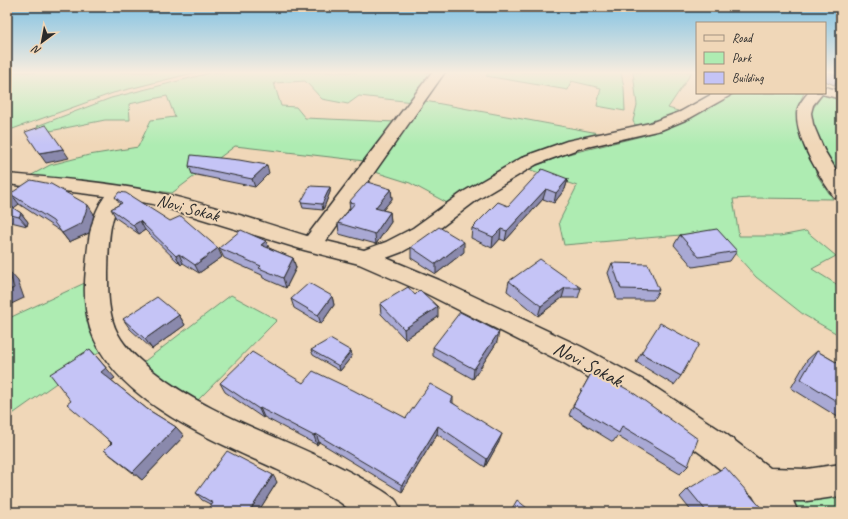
<svg xmlns="http://www.w3.org/2000/svg" width="848" height="519" font-family="Caveat,sans-serif">
  <rect width="100%" height="100%" fill="#f0d7b8"/>
  <filter id="ink" filterUnits="userSpaceOnUse"><feTurbulence type="fractalNoise" baseFrequency=".025" numOctaves="2"/><feDisplacementMap in="SourceGraphic" scale="8" xChannelSelector="R" yChannelSelector="G"/><feConvolveMatrix kernelMatrix="1 2 1 2 8 2 1 2 1" color-interpolation-filters="sRGB"/></filter>
  <g filter="url(#ink)">
    <g fill="#aeecb2" stroke="#6c8c6e">
      <path d="M7,72H197L113,93L7,131Z"/>
      <path d="M214,72H434L413,102L359,96L348,104L322,99L305,81L274,83L281,106L296,107L305,118L396,122L365,161L235,146L172,193L79,180L28,177L50,165L89,155L138,147L151,120L175,117L167,96L129,104L130,120H105L45,132L37,126L111,98Z"/>
      <path d="M489,72H621L624,88L625,111L597,106L601,88L571,81L568,90L486,76Z"/>
      <path d="M633,72H692L668,108L678,111C664,118 652,126 635,125L633,121L637,105Z"/>
      <path d="M736,93H804L797,108L799,123L817,175L833,199L752,198L733,199L739,236H780L806,231L836,256L812,269L841,287V336L804,315L756,277L716,232L564,245L559,222L577,186L528,169L564,155L642,136L688,119Z"/>
      <path d="M822,95L841,98V182C835,170 807,122 812,110C815,105 819,100 822,95Z"/>
      <path d="M425,101L609,135L560,143L528,155L451,205L410,183L372,171Z"/>
      <path d="M89,281L88,318L89,330L100,352L7,418V319Z"/>
      <path d="M231,295L277,320L196,402L141,364Z"/>
      <path d="M841,496V512H797L792,502Z"/>
    </g>
    <g fill="none" stroke-linecap="round" stroke-linejoin="round">
      <defs>
        <g id="street">
          <path d="M432,72H445L326,241L364,250L386,242L413,228L463,192L525,156L567,141L650,123L680,112L714,93H731L729,96L690,118L661,130L578,149L537,164L477,200L427,238L402,252L386,258L439,280L582,347L647,382L726,434L770,468L807,469L841,464V496L807,501H793L798,512H762L753,496L704,456L627,400L564,363L423,292L359,264L304,250L153,204L123,199C107,218 109,248 108,272C108,292 108,316 118,334C126,349 140,361 153,371C212,418 285,437 350,472C359,477 391,494 396,501C398,504 400,509 401,512C390,512 364,514 355,512C350,511 343,504 338,501C318,490 299,480 278,470C215,441 113,401 90,328C84,309 84,288 86,268C88,242 90,217 105,196L7,184V174C56,178 106,182 155,192C207,203 257,221 307,236Z"/>
          <path d="M825,87L841,91V99L822,94L813,105L811,113L813,124L824,150L841,178V199L834,197C820,177 796,140 797,114C797,106 803,99 808,93H825Z"/>
        </g>
      </defs>
      <use href="#street" stroke="#2b2b2b" stroke-width="3"/>
      <use href="#street" fill="#f0d7b8" fill-rule="evenodd"/>
    </g>
    <g fill="#a9a9d4" stroke="#2b2b2b">
      <path d="M826,72H841V84L834,85L825,81V74Z"/>
      <path d="M189,166L269,173L255,187L192,174Z"/>
      <path d="M568,179L565,189L554,203L543,199L505,241L500,239L492,248L471,238L472,228L508,206Z"/>
      <path d="M330,187V192L323,210L303,208L301,202Z"/>
      <path d="M391,189L392,199L383,210L390,212L391,222L376,244L339,234L338,223L350,209L349,202Z"/>
      <path d="M7,191L94,214L89,233L69,242L60,231L19,204L13,208L21,213L28,222L27,226L7,221Z"/>
      <path d="M115,197L222,257L199,273L183,263L181,265L145,230L139,234L116,218L111,209L120,204Z"/>
      <path d="M680,235L737,251L730,261L693,267L674,245Z"/>
      <path d="M266,241L269,248L293,258L296,268L286,288L263,278L262,275L224,258L219,248Z"/>
      <path d="M411,247L464,252L436,274L411,258Z"/>
      <path d="M612,263L659,290L653,300H617L608,273Z"/>
      <path d="M509,281L581,288L578,298H562L538,316L507,291Z"/>
      <path d="M332,296L334,305L321,324L294,308L291,299Z"/>
      <path d="M380,304L438,317L405,339L381,314Z"/>
      <path d="M179,315L185,325L152,349L130,329L123,319Z"/>
      <path d="M497,342L473,379L433,356V347Z"/>
      <path d="M311,350L351,351L352,356L340,371L313,355Z"/>
      <path d="M817,351L841,365V419L791,388L807,360Z"/>
      <path d="M641,353L681,376L674,385L636,362Z"/>
      <path d="M593,370L688,466L680,474L617,436L613,442L569,415L573,406Z"/>
      <path d="M115,378L111,380L147,409L176,427L184,436L142,480L114,458L104,450L111,443L71,401Z"/>
      <path d="M220,383H303L406,418L453,397V403L499,442L485,467L437,434L402,492L319,442L317,445L264,417L263,418L225,392Z"/>
      <path d="M277,482L258,512H207L212,505L202,500L196,493Z"/>
      <path d="M688,489L765,512H692L680,497Z"/>
    </g>
    <g fill="#8a89ac" stroke="#2b2b2b">
      <path d="M841,76V84L834,85L839,77Z"/>
      <path d="M63,149L69,158L46,163L39,153Z"/>
      <path d="M267,165L269,173L255,187L252,179Z"/>
      <path d="M568,179L565,189L554,203L556,193Z"/>
      <path d="M330,187V192L323,210L322,204Z"/>
      <path d="M391,189L392,199L376,218L375,208Z"/>
      <path d="M546,189L543,199L505,241L507,231Z"/>
      <path d="M12,195L19,204L10,211L7,208V198Z"/>
      <path d="M88,205L94,214L89,233L69,242L62,233Z"/>
      <path d="M390,212L391,222L376,244L375,234Z"/>
      <path d="M21,213L28,222L27,226L19,217Z"/>
      <path d="M140,221L145,230L139,234L133,225Z"/>
      <path d="M501,229L500,239L492,248L493,237Z"/>
      <path d="M266,241L270,251L261,245Z"/>
      <path d="M464,242V252L436,274V264Z"/>
      <path d="M218,248L222,257L199,273L195,265Z"/>
      <path d="M179,254L183,263L181,265L176,256Z"/>
      <path d="M293,258L296,268L286,288L283,278Z"/>
      <path d="M9,271L18,281L24,298L7,306V291Z"/>
      <path d="M565,288L562,298L538,316L541,306Z"/>
      <path d="M332,296L334,305L321,324L318,315Z"/>
      <path d="M438,307V317L405,339L404,329Z"/>
      <path d="M179,315L185,325L152,349L145,339Z"/>
      <path d="M499,332L497,342L473,379L474,369Z"/>
      <path d="M90,349L115,378L109,382L101,372Z"/>
      <path d="M351,351L352,356L340,371L339,366Z"/>
      <path d="M260,408L264,417L263,418L259,409Z"/>
      <path d="M438,426L437,434L402,492V485Z"/>
      <path d="M176,427L184,436L142,480L133,472Z"/>
      <path d="M316,434L319,442L317,445L314,436Z"/>
      <path d="M502,434L499,442L485,467L487,459Z"/>
      <path d="M273,475L277,482L258,512H249Z"/>
    </g>
    <g fill="#c5c4f6" stroke="#2b2b2b">
      <path d="M829,72H841V76L839,77Z"/>
      <path d="M46,125L63,149L39,153L25,132Z"/>
      <path d="M191,155L239,160L267,165L252,179L189,166Z"/>
      <path d="M542,169L568,179L556,193L546,189L507,231L501,229L493,237L472,228L498,202L508,206Z"/>
      <path d="M31,180L51,184L88,205L82,223L62,233L53,221L12,195L7,198V191L13,192Z"/>
      <path d="M367,182L391,189L375,208L390,212L375,234L338,223L355,203L349,202Z"/>
      <path d="M310,186L330,187L322,204L301,202Z"/>
      <path d="M119,192L126,193L170,221L181,216L218,248L195,265L179,254L176,256L140,221L133,225L111,209L122,203L115,197Z"/>
      <path d="M7,204L21,213L19,217L7,214Z"/>
      <path d="M439,227L464,242L436,264L411,247Z"/>
      <path d="M717,229L737,251L699,257L680,235Z"/>
      <path d="M241,230L266,241L261,245L293,258L283,278L259,268L261,266L219,248Z"/>
      <path d="M540,259L581,288H565L541,306L509,281Z"/>
      <path d="M612,263L648,264L659,290L621,289Z"/>
      <path d="M9,271L14,288L7,291V272Z"/>
      <path d="M309,283L332,296L318,315L291,299Z"/>
      <path d="M408,287L415,295L420,290L438,307L404,329L380,304Z"/>
      <path d="M157,297L179,315L145,339L123,319Z"/>
      <path d="M460,312L499,332L474,369L433,347Z"/>
      <path d="M660,323L699,344L681,376L641,353Z"/>
      <path d="M330,339L351,351L339,366L311,350Z"/>
      <path d="M90,349L106,368L101,372L147,409L176,427L133,472L104,450L112,443L67,404L71,401L50,374Z"/>
      <path d="M817,351L841,365V404L801,379Z"/>
      <path d="M252,352L303,383L313,371L353,390L406,418L430,384L453,397L451,402L502,434L487,459L438,426L402,485L316,434L314,436L260,408L259,409L220,383Z"/>
      <path d="M593,370L632,392L698,439L688,466L622,426L619,433L573,406Z"/>
      <path d="M227,451L273,475L249,512H207L213,503L196,493Z"/>
      <path d="M725,467L765,512H707L688,489Z"/>
      <path d="M517,500L532,512H510Z"/>
    </g>
  </g>
  <linearGradient id="sky" x2="0" y2="1"><stop stop-color="#7fc1e3"/><stop offset="0.5" stop-color="#f8eddf"/><stop offset="1" stop-color="#f8eddf" stop-opacity="0"/></linearGradient>
  <rect width="848" height="145" fill="url(#sky)"/>
  <g text-anchor="middle" dominant-baseline="central" stroke-width="4" stroke-linejoin="round" paint-order="stroke">
    <g font-size="17" fill="#2b2b2b" stroke="#f0d7b8">
      <text transform="translate(188 208) rotate(15)">Novi Sokak</text>
    </g>
    <g font-size="20" fill="#2b2b2b" stroke="#f0d7b8">
      <text transform="translate(588 364) rotate(28)">Novi Sokak</text>
    </g>
  </g>
  <rect width="848" height="519" fill="none" stroke="#f0d7b8" stroke-width="24"/>
  <rect x="12" y="12" width="824" height="495" fill="none" stroke="#2b2b2b" stroke-width="1.5" filter="url(#ink)"/>
  <rect x="696" y="22" width="130" height="72" fill="#f0d7b8" stroke="#a19280"/>
  <rect x="704" y="35" width="20" height="6" fill="#f0d7b8" stroke="#a19280"/>
  <text x="732" y="42" font-size="12" fill="#2b2b2b">Road</text>
  <rect x="704" y="52" width="20" height="12" fill="#aeecb2" stroke="#a19280"/>
  <text x="732" y="62" font-size="12" fill="#2b2b2b">Park</text>
  <rect x="704" y="72" width="20" height="12" fill="#c5c4f6" stroke="#a19280"/>
  <text x="732" y="82" font-size="12" fill="#2b2b2b">Building</text>
  <g transform="translate(42 42) rotate(212)" stroke="#f0d7b8" stroke-width="3" paint-order="stroke">
  <path d="M0-3L7 15L0 10L-7 15Z" fill="#2b2b2b"/>
  <text y="-6" font-size="11" font-weight="bold" text-anchor="middle" fill="#2b2b2b">N</text>
  </g>
</svg>
